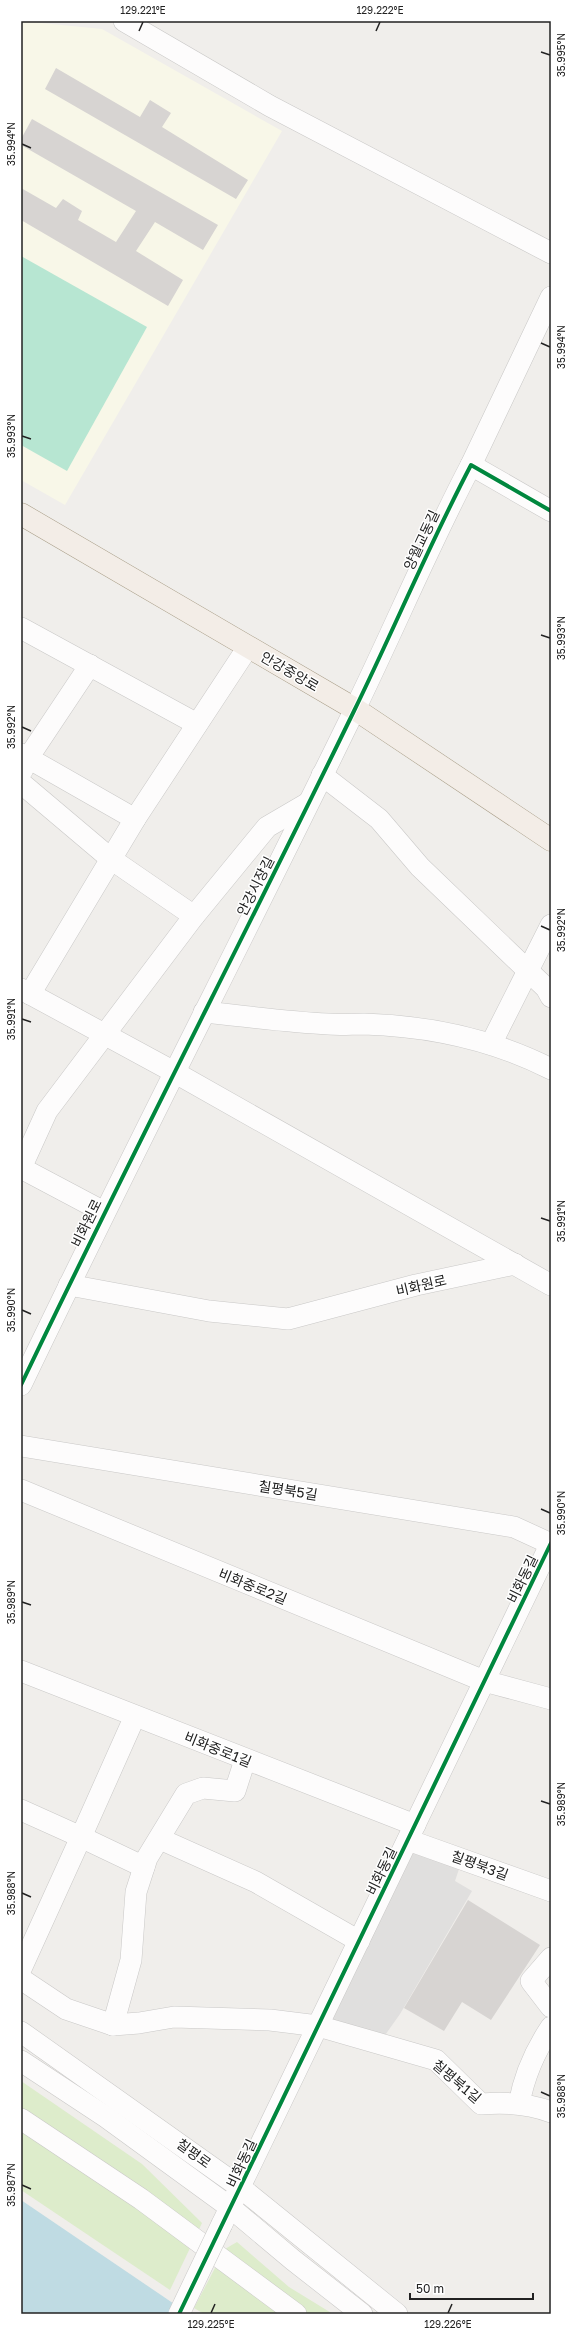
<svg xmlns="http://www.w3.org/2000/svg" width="572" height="2335" font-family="'Golos Text','Noto Sans KR',sans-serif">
  <rect width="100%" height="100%" fill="#f0eeeb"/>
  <path fill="#f8f7e8" d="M21,21L102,29L282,131L65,505L21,480Z"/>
  <g fill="#ddeccb">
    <path d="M21,2081L142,2164L202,2223L170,2290L21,2190Z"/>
    <path d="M237,2242L289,2287L333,2314H204L194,2308L225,2249Z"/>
  </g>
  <path fill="#b7e6d2" d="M21,256L147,327L67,471L21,445Z"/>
  <path fill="#e0dfde" d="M413,1850L460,1866L455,1881L472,1891L400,2014L383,2038L332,2022L333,2014Z"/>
  <path fill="#bfdbe3" d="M21,2200L189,2314H21Z"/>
  <g fill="#d7d4d2">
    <path d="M56,68L140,117L150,100L171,113L162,127L248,180L236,199L45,89Z"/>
    <path d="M32,119L218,225L203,250L155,222L136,251L183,280L168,306L21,220V188L56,208L63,199L82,211L78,220L116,242L136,211L21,145V139Z"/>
    <path d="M468,1900L540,1945L491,2020L462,2002L444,2031L404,2008Z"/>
  </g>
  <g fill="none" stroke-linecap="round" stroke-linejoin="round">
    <defs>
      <g id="minor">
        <path d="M124,21L270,106L551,253"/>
        <path d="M471,465L551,297"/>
        <path d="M21,628L197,724"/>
        <path d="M21,754L135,819"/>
        <path d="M22,771L28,758L90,665"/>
        <path d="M322,775L379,819L420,867L546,988L551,997"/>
        <path d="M21,783L111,859L194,916"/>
        <path d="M21,989L174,1072L551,1285"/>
        <path d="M30,994L135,819L248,647"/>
        <path d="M204,1012C245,1016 286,1022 328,1024C340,1025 352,1024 364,1024C430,1026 492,1039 551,1069"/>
        <path d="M491,1044L551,925"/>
        <path d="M21,1168L47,1111L194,916L267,827L308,803"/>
        <path d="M21,1168L104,1212"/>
        <path d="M69,1285L209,1311L288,1319L416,1285L515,1264"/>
        <path d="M21,1385C129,1159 244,937 354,711C394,629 429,545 471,465L551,511"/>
        <path d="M21,1446L514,1527L551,1544"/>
        <path d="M21,1490L484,1681L551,1699"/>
        <path d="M21,1671L415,1825"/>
        <path d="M21,1810L81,1837L135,1716"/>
        <path d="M160,1839L256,1882L359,1941"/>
        <path d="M408,1840L551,1891"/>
        <path d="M551,1958L531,1981L551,2007"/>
        <path d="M21,1969L81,1837L144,1867"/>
        <path d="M21,1979L66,2009L113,2025L131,1960L136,1892L147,1858L186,1794L203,1788L235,1791L245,1760"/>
        <path d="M113,2025L139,2023L174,2017L270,2020L318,2026L436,2060L481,2104C505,2102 528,2103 551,2112"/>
        <path d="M21,2032L241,2188L397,2314"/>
        <path d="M21,2061L106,2117L231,2208L293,2260L362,2314"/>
        <path d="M519,2104C524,2076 535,2051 551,2027"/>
        <path d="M21,2119L141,2199L296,2314"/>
        <path d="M222,2224L551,1543"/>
      </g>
      <path id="major" d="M21,514L355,709L551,840"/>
    </defs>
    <use href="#minor" stroke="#c9c8c7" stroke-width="22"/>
    <use href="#major" stroke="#a79c86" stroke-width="23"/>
    <use href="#minor" stroke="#fdfcfc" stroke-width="21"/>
    <use href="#major" stroke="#f3ede7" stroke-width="22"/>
    <defs>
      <path id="minor-bridge" d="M179,2314L222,2224"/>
    </defs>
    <use href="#minor-bridge" stroke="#c9c8c7" stroke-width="22" stroke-linecap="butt"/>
    <use href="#minor-bridge" stroke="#fdfcfc" stroke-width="21"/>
    <defs>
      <g id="cycleway">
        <path d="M21,1385C129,1159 244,937 354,711C394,629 429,545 471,465L551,511"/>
        <path d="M179,2314L551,1543"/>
      </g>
    </defs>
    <use href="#cycleway" stroke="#fff" stroke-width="6"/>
    <use href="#cycleway" stroke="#00873e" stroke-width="4"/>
  </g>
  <path fill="none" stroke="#222" stroke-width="1.5" d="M139,31L143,22M376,31L380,22M541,52L550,55M22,144L31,148M541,343L550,347M22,436L31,439M541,635L550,638M22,727L31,731M541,926L550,930M22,1019L31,1022M541,1218L550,1221M22,1310L31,1314M541,1509L550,1513M22,1602L31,1605M541,1801L550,1804M22,1893L31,1897M541,2092L550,2096M22,2185L31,2189M211,2313L215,2304M448,2313L452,2304"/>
  <g text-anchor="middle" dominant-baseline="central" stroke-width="3" stroke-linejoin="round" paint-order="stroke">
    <g font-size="14" fill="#222" stroke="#fff">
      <text transform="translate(421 540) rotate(-65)">양월교동길</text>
      <text transform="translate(290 671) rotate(30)">안강중앙로</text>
      <text transform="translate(255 886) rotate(-63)">안강시장길</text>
      <text transform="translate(86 1223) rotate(-64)">비화원로</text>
      <text transform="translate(421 1285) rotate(-13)">비화원로</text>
      <text transform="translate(288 1490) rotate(9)">칠평북5길</text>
      <text transform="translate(522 1579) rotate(-64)">비화동길</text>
      <text transform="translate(253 1586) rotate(22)">비화중로2길</text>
      <text transform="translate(218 1749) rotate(22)">비화중로1길</text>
      <text transform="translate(480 1865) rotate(20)">칠평북3길</text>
      <text transform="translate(381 1871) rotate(-64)">비화동길</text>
      <text transform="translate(457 2081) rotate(40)">칠평북1길</text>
      <text transform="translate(194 2153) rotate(36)">칠평로</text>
      <text transform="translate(241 2163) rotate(-65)">비화동길</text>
    </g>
  </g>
  <rect width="572" height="2335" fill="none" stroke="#ffffff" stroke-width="44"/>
  <path d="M410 2293v6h123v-6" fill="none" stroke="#222222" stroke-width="2"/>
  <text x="416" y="2293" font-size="12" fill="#222222" stroke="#ffffff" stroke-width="3" paint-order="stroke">50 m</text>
  <rect x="22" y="22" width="528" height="2291" fill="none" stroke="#222" stroke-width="1.5"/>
  <g font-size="10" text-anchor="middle" fill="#222">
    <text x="143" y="14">129.221°E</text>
    <text x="380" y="14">129.222°E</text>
    <text transform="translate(561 55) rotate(-90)" y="4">35.995°N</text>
    <text transform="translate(11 144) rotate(-90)" y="4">35.994°N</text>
    <text transform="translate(561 347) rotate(-90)" y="4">35.994°N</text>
    <text transform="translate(11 436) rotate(-90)" y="4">35.993°N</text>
    <text transform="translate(561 638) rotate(-90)" y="4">35.993°N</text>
    <text transform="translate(11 727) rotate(-90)" y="4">35.992°N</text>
    <text transform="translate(561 930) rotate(-90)" y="4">35.992°N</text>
    <text transform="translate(11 1019) rotate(-90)" y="4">35.991°N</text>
    <text transform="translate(561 1221) rotate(-90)" y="4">35.991°N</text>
    <text transform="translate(11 1310) rotate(-90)" y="4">35.990°N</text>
    <text transform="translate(561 1513) rotate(-90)" y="4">35.990°N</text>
    <text transform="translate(11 1602) rotate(-90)" y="4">35.989°N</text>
    <text transform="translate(561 1804) rotate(-90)" y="4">35.989°N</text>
    <text transform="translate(11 1893) rotate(-90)" y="4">35.988°N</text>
    <text transform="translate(561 2096) rotate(-90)" y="4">35.988°N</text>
    <text transform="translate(11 2185) rotate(-90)" y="4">35.987°N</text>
    <text x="211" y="2328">129.225°E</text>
    <text x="448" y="2328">129.226°E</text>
  </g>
</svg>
